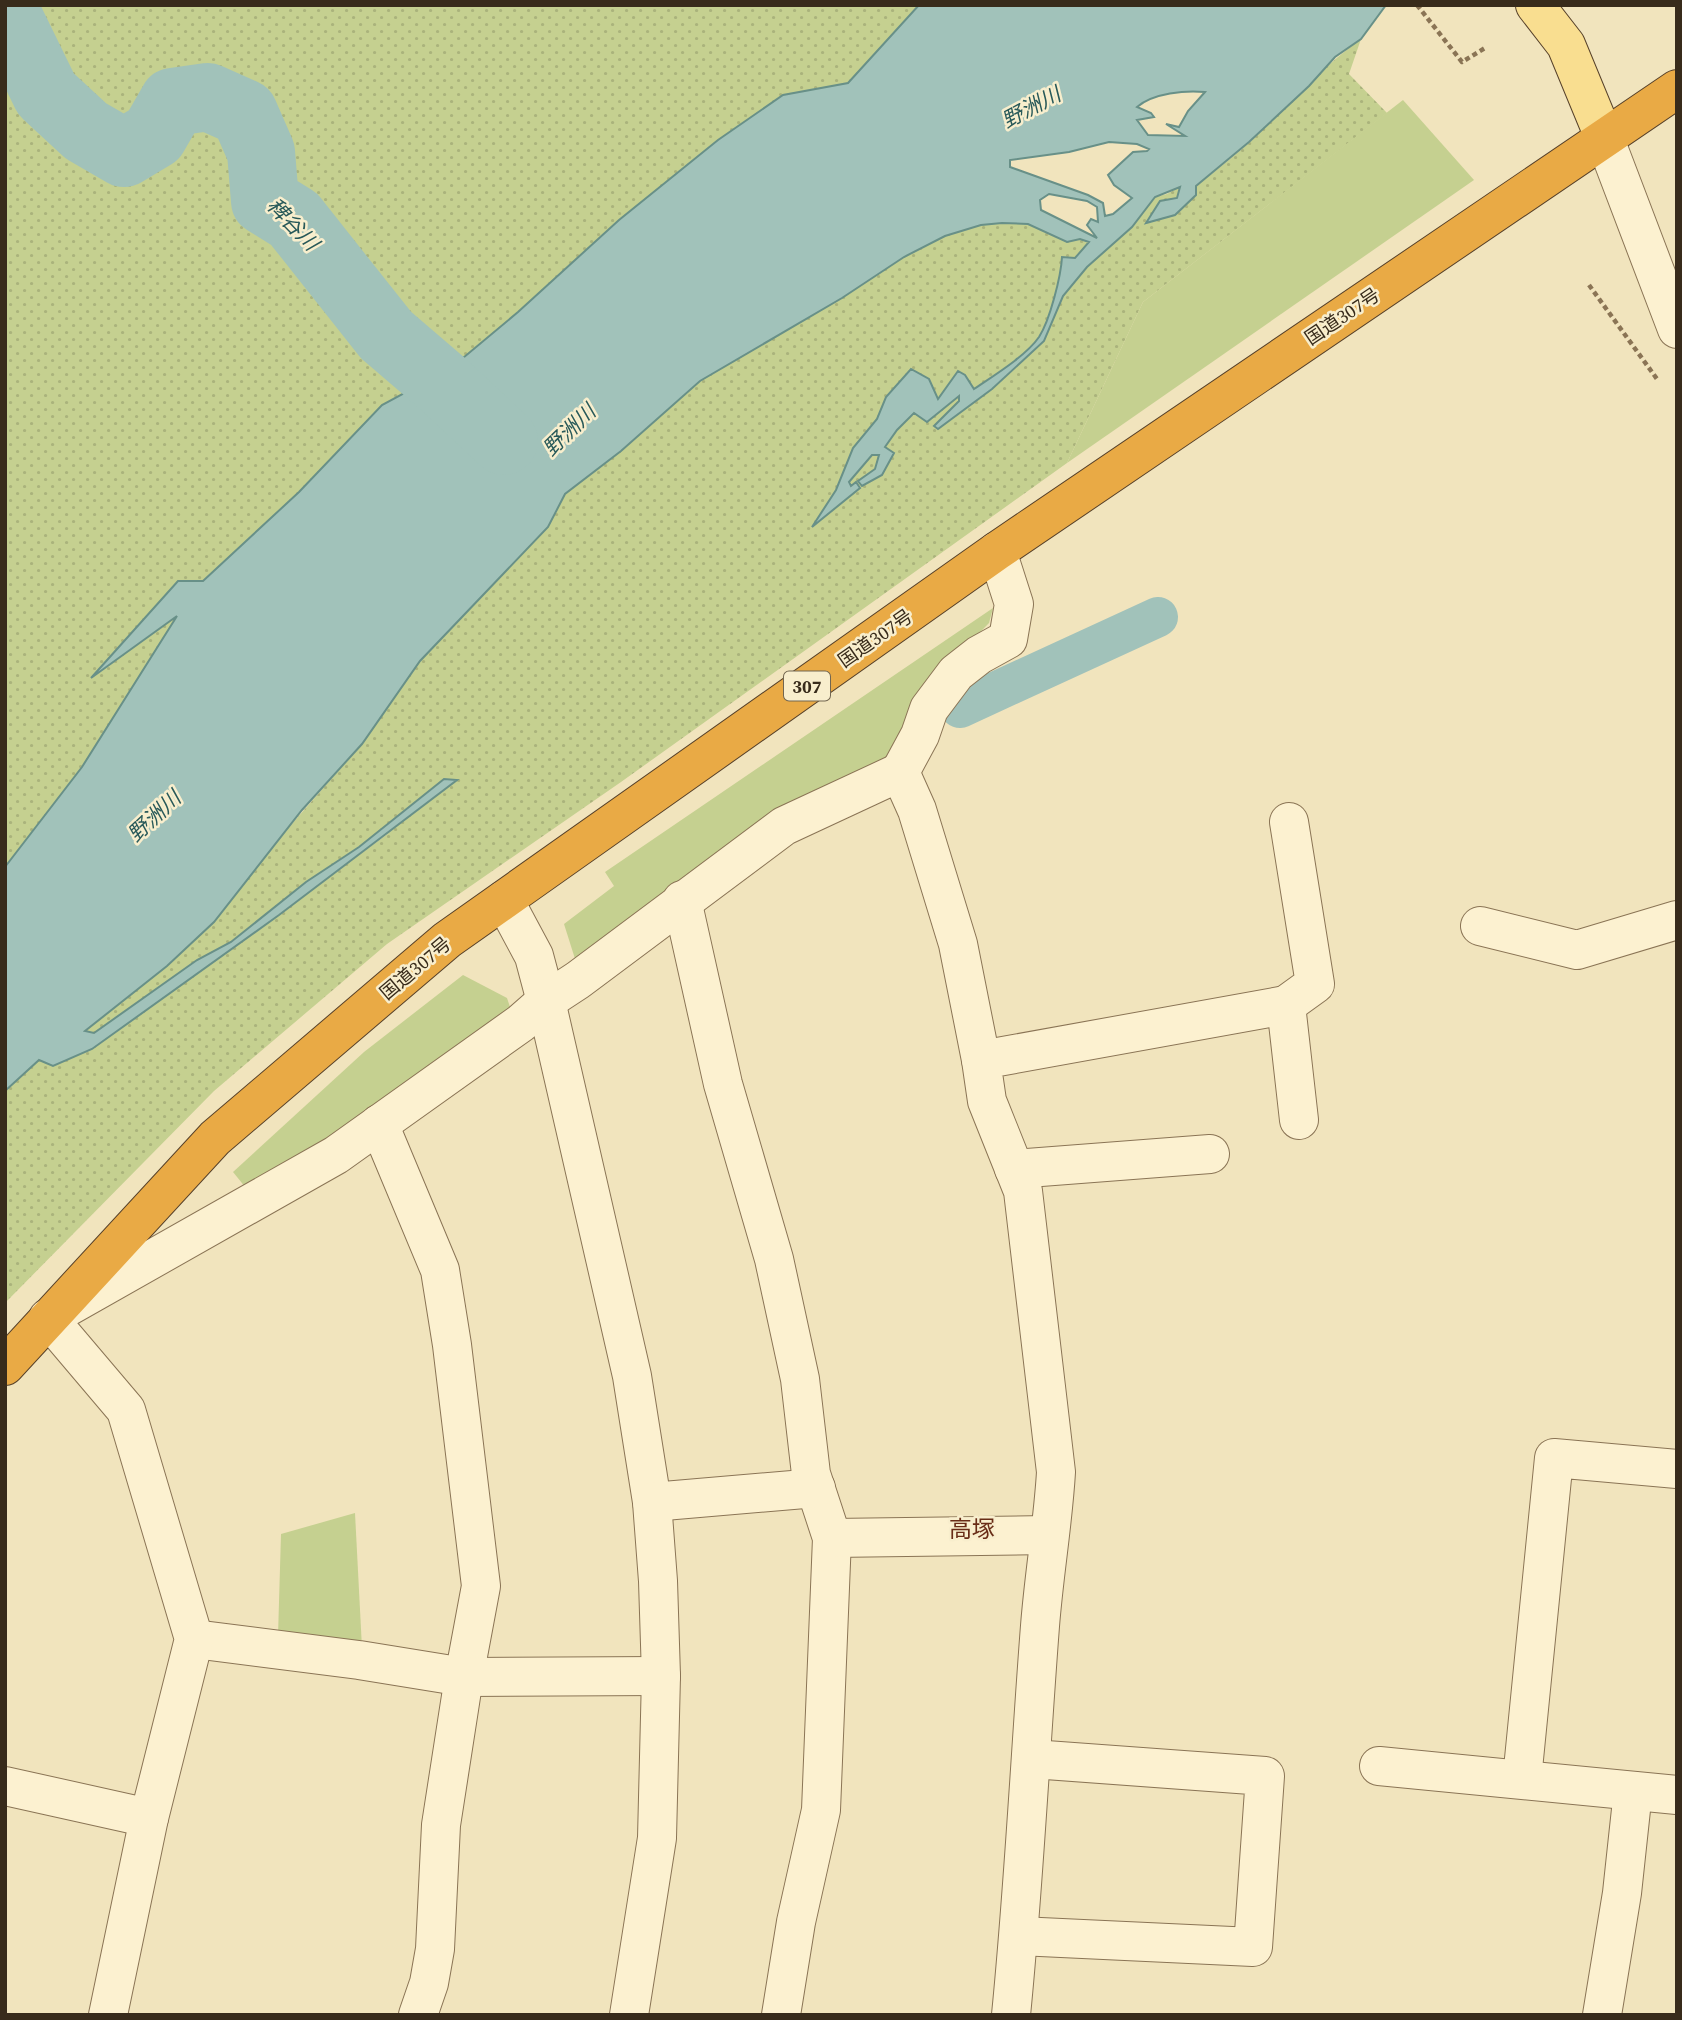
<svg xmlns="http://www.w3.org/2000/svg" width="1682" height="2020" font-family="'Source Serif 4','Noto Sans JP',serif">
  <defs>
    <pattern id="grass-dots" width="8" height="8" patternUnits="userSpaceOnUse" patternTransform="scale(1.75)"><rect width="8" height="8" fill="#c5d090"/><path d="M2 2h.1M6 6h.1" fill="none" stroke="#aab37c" stroke-width="1.8" stroke-linecap="round"/></pattern>
  </defs>
  <rect width="100%" height="100%" fill="#f1e4bd"/>
  <g fill="url(#grass-dots)">
    <path d="M5,5H919L848,83L783,95L718,140L619,220L518,312L451,368L382,405L299,492L203,581L95,675L178,615L82,767L5,867Z"/>
    <path d="M1361,39L1349,74L1387,113L1143,302L1067,463L621,782L387,944L214,1091L5,1303V1091L40,1059L53,1066L92,1049L389,833L359,847L306,882L231,942L197,960L94,1033L84,1031L167,966L362,744L420,661L548,527L565,494L621,451L700,381L904,257L945,236L981,225L1002,223L1028,224L1067,242L1080,239L1089,242L1075,258L1062,257C1061,276 1050,321 1039,337C1024,359 995,374 974,390L965,375L938,399L929,379L910,370L886,397L877,419L853,448L836,490L815,525L860,488L851,486L849,483L872,455L879,454L875,469L859,481L882,475C883,467 882,456 885,448C896,416 932,406 959,396V401L935,426L992,389L1044,341L1063,296L1087,267L1132,227L1155,197L1167,194L1181,186L1177,198L1160,201L1147,223C1182,197 1217,171 1250,142C1287,108 1320,68 1361,39Z"/>
  </g>
  <g fill="#c5d090">
    <path d="M1403,100L1474,180L1067,463L1143,302Z"/>
    <path d="M993,608L989,623L924,690L907,732L881,764L576,962L564,924L614,886L605,872Z"/>
    <path d="M463,975L507,998L513,1016L250,1193L233,1172L364,1052Z"/>
    <path d="M355,1513L362,1648L278,1636L281,1534Z"/>
  </g>
  <path fill="#a1c2ba" stroke="#689088" stroke-width="2" fill-rule="evenodd" d="M919,5H1386L1361,39L1335,57L1309,86L1249,142L1196,186V195L1175,215L1146,223L1160,201L1177,198L1180,187L1155,197L1132,227L1087,267L1063,296L1044,341L992,389L938,429L934,426L959,401V396L927,422L914,413L897,430L885,447L894,453L882,475L862,486L858,481L875,469L879,455H872L849,482L851,486L856,482L860,488L812,527L836,490L853,448L877,419L886,397L911,369L929,379L938,399L958,371L965,375L974,389C993,376 1026,356 1039,337C1050,320 1061,276 1062,257L1075,258L1089,242L1080,239L1067,242L1028,224L1002,223L981,225L945,236L904,257L842,298L700,381L621,451L565,494L548,527L420,661L362,744L302,810L214,922L167,966L85,1031L94,1033L197,960L231,942L306,882L359,847L444,779L457,780L279,915L92,1049L53,1066L39,1060L5,1091V867L82,767L177,616L91,678L178,581H203L299,492L382,405L451,368L518,312L619,220L718,140L783,95L848,83ZM1205,92L1188,111L1179,127L1166,124L1185,136L1148,135L1137,120L1154,117L1151,113L1137,107C1153,93 1186,90 1205,92ZM1109,142L1137,144L1149,149L1147,151L1133,152L1108,175L1114,185L1132,198L1113,214L1105,216L1103,203L1088,195L1010,167V160L1069,152ZM1049,194L1087,201L1097,207L1098,222L1091,219L1087,225L1097,238L1041,210L1040,200Z"/>
  <g fill="none" stroke-linecap="round" stroke-linejoin="round">
    <path stroke="#a1c2ba" stroke-width="40" d="M960,708L1158,617"/>
    <path stroke="#a1c2ba" stroke-width="68" d="M5,10L46,94L86,131L124,153L154,135L173,102L208,97L244,113L261,152L265,201L294,219L386,335L442,383L504,441"/>
    <defs>
      <g id="minor">
        <path d="M1604,137L1677,329"/>
        <path d="M900,772L920,735L929,709L956,673L979,655L1008,639L1014,604L997,551"/>
        <path d="M504,900L534,956L546,1001L632,1376L652,1502L658,1581L661,1676L657,1838L629,2015"/>
        <path d="M682,900L723,1084L774,1259L800,1379L811,1474L832,1538L821,1810L796,1922L781,2015"/>
        <path d="M1480,926L1577,950L1677,920"/>
        <path d="M1286,1005L1315,984L1289,822"/>
        <path d="M379,1124L440,1270L452,1345L481,1586L464,1677L441,1825L435,1949L429,1983L418,2015"/>
        <path d="M1014,1169L1210,1154"/>
        <path d="M652,1502L816,1488"/>
        <path d="M832,1538L1048,1535"/>
        <path d="M194,1639L359,1660L464,1677L661,1676"/>
        <path d="M1379,1766L1677,1795"/>
        <path d="M1522,1779L1554,1458L1677,1469"/>
        <path d="M5,1786L149,1818"/>
        <path d="M1019,1936L1253,1947L1265,1776L1032,1759"/>
        <path d="M108,2015L149,1818L194,1639L126,1410L48,1318L336,1155L521,1023L546,1001L578,980L784,826L900,772L917,810L958,944L981,1060"/>
        <path d="M1011,2015C1024,1885 1030,1756 1040,1626C1044,1574 1053,1523 1056,1472L1023,1191L987,1101L981,1060L1286,1005L1299,1120"/>
        <path d="M1602,2015L1622,1893L1633,1791"/>
      </g>
      <path id="major" d="M1535,5L1566,45L1604,137"/>
      <path id="highway" d="M5,1366L215,1138L447,940L997,551L1677,89"/>
    </defs>
    <use href="#minor" stroke="#8a7455" stroke-width="40"/>
    <use href="#major" stroke="#57412a" stroke-width="40"/>
    <use href="#highway" stroke="#57412a" stroke-width="40"/>
    <g stroke="#8a7455" stroke-width="4.5" stroke-dasharray="5 3.5" stroke-linecap="butt">
      <path d="M1417,5L1462,62L1485,48"/>
      <path d="M1589,285L1657,379"/>
    </g>
    <use href="#minor" stroke="#fcf1d0" stroke-width="38"/>
    <use href="#major" stroke="#f9de90" stroke-width="38"/>
    <use href="#highway" stroke="#e9aa45" stroke-width="38"/>
  </g>
  <g text-anchor="middle" dominant-baseline="central" stroke-width="5" stroke-linejoin="round" paint-order="stroke">
    <rect fill="#f8eecd" stroke="#726650" stroke-width="2" x="784" y="671.5" width="46" height="29" rx="5"/>
    <g font-size="18" font-weight="bold" fill="#382b1b">
      <text x="807" y="686">307</text>
    </g>
    <g font-size="19" fill="#382b1b" stroke="#f8eecd">
      <text transform="translate(1342 316) rotate(-34)">国道307号</text>
      <text transform="translate(875 638) rotate(-35)">国道307号</text>
      <text transform="translate(415 968) rotate(-40)">国道307号</text>
    </g>
    <g font-size="21" font-style="italic" fill="#285959" stroke="#f8eecd">
      <text transform="translate(1031 107) rotate(-28)">野洲川</text>
      <text transform="translate(293 224) rotate(46)">稗谷川</text>
      <text transform="translate(569 430) rotate(-44)">野洲川</text>
      <text transform="translate(154 816) rotate(-43)">野洲川</text>
    </g>
    <g font-size="23" fill="#682c16" stroke="#f8eecd">
      <text x="972" y="1529">高塚</text>
    </g>
  </g>
  <rect width="1682" height="2020" fill="none" stroke="#382b1b" stroke-width="14"/>
</svg>
